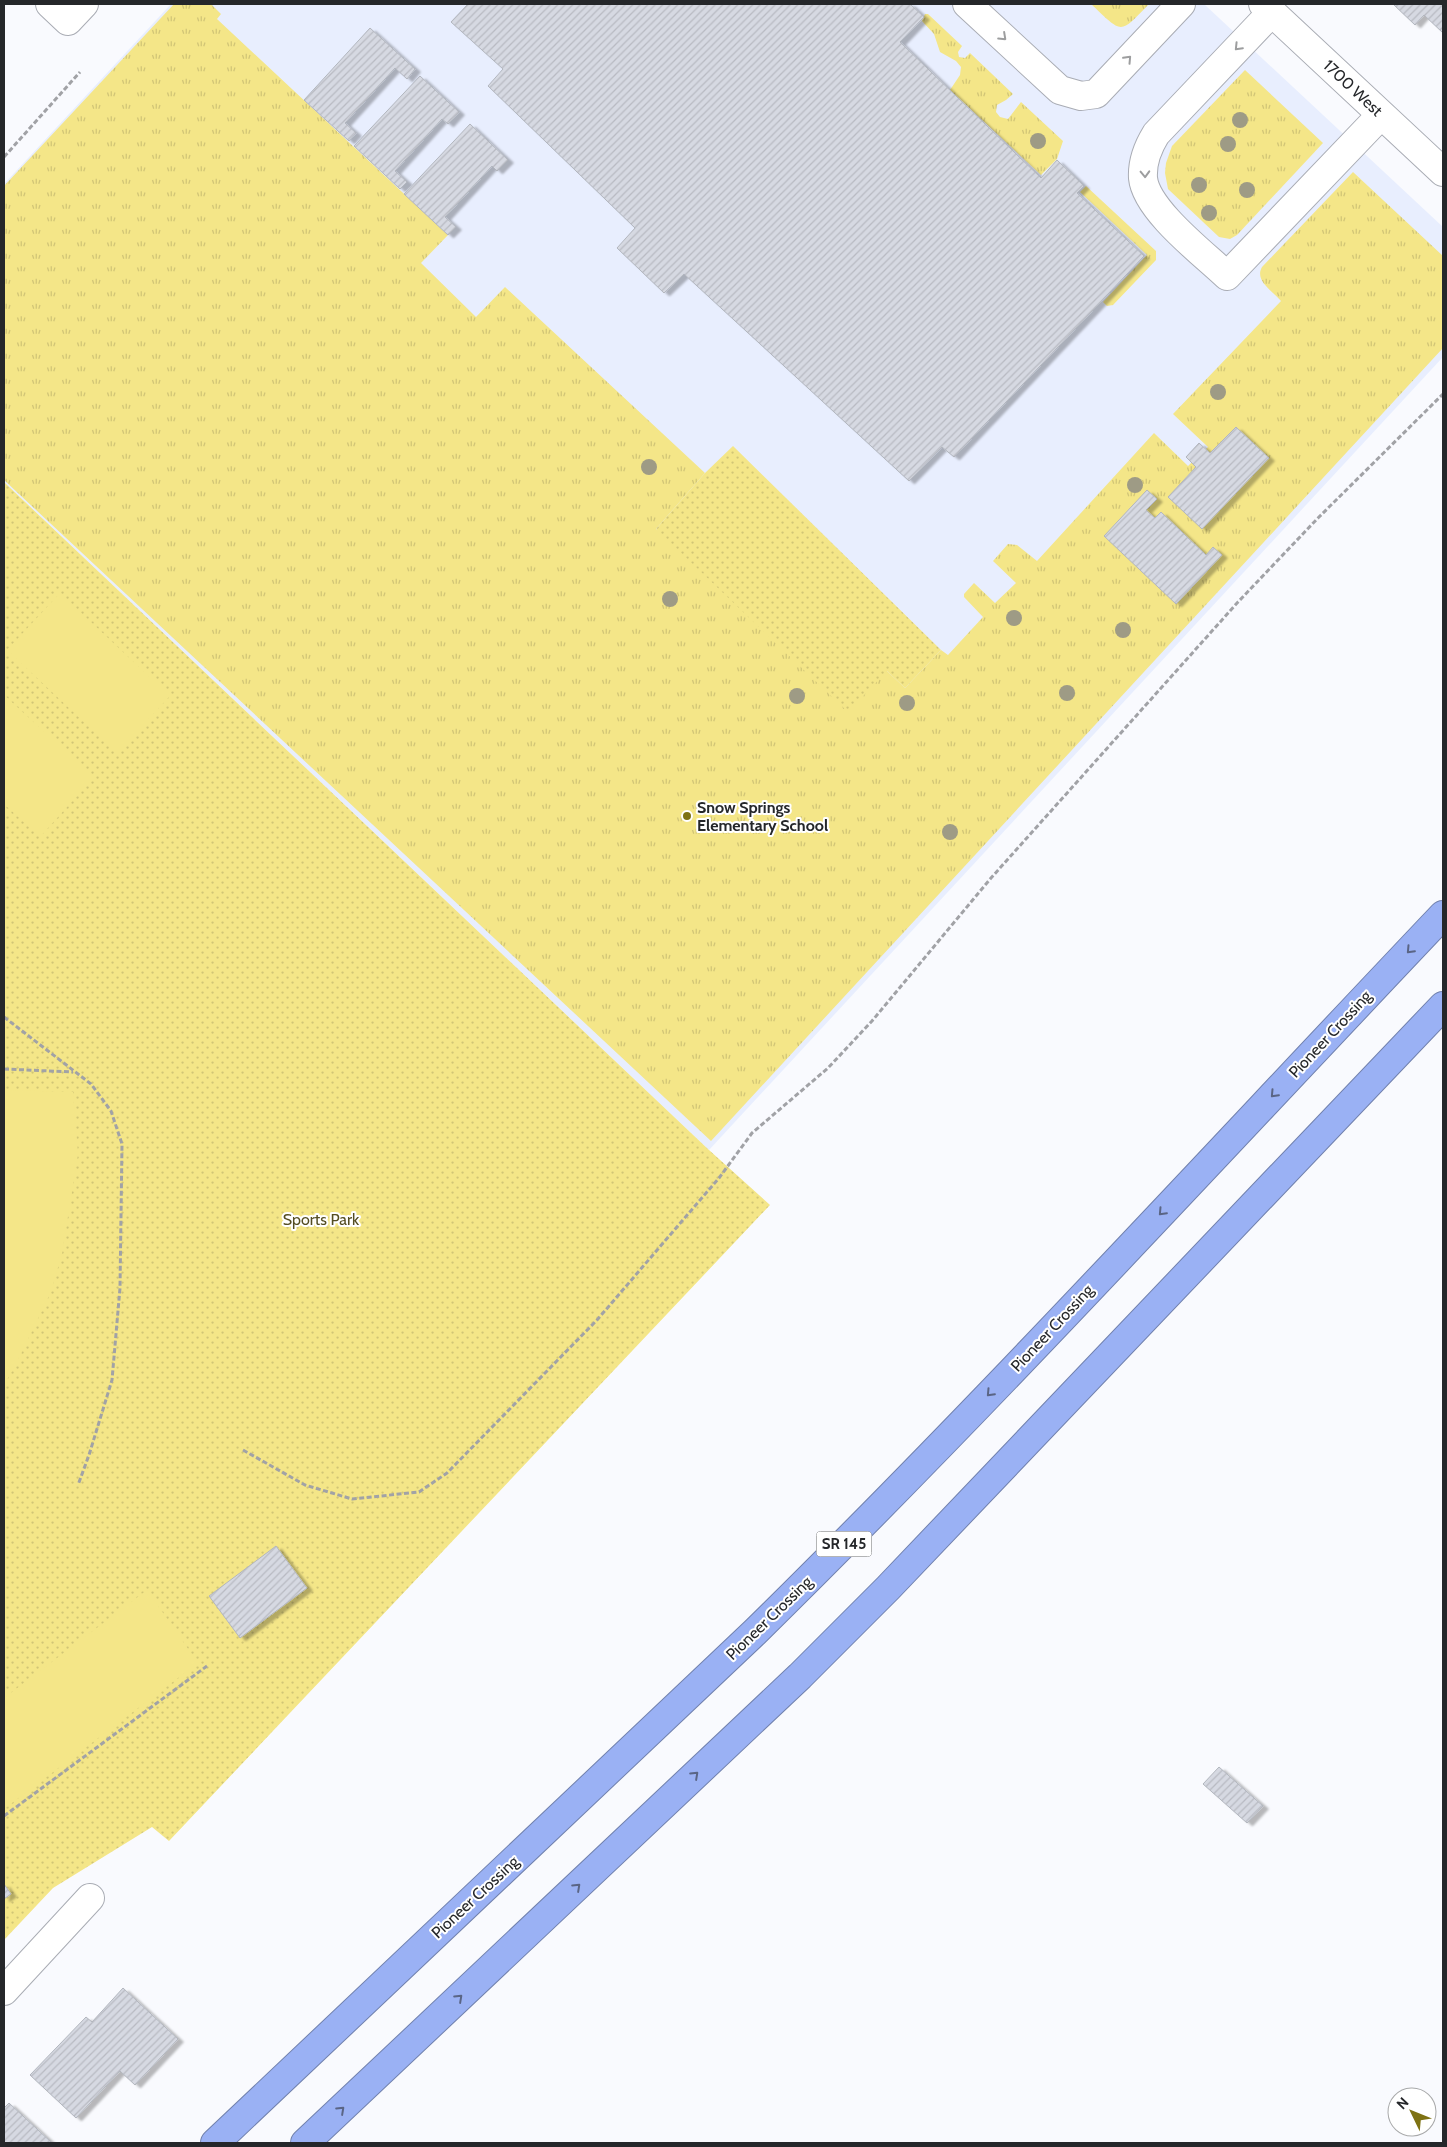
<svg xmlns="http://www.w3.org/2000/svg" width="1447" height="2147" font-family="Cabin,sans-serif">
  <defs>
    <pattern id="grass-tufts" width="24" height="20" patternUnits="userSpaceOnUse" patternTransform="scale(1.25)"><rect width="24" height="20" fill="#f4e688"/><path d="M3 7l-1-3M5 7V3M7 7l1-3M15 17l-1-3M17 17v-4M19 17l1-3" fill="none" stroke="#d1c576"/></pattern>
    <pattern id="park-dots" width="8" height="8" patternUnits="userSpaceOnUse" patternTransform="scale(1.25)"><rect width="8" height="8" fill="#f4e688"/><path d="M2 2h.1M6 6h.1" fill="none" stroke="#d1c576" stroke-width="1.8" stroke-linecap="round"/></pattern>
    <pattern id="building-hatch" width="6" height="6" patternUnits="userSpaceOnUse" patternTransform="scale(1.25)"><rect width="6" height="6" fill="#d6d9e2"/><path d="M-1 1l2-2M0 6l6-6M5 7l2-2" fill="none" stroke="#b8bac2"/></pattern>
    <filter id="shadow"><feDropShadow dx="5.5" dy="3" stdDeviation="1" flood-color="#0004"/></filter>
  </defs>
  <rect width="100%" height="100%" fill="#f9fafe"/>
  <path fill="#e8eefe" d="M171,4H1204L1443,227V357L709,1150L4,482V184Z"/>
  <g fill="url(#grass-tufts)">
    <path d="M174,4H211L221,14L217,19L448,235L421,263L476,317L505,287L705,473L656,529L887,671L905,688L941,650L948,655L983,617L964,597V594L974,583L995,603L1016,583L993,561L1008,544L1017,545L1037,561L1154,433L1188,466L1208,447L1173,414L1281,301C1273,291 1254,281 1262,267L1353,172L1443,256V348L711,1141L4,480V186Z"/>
    <path d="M1091,4H1149C1119,35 1123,34 1091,4Z"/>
    <path d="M925,14H928L962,46L958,52L959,57L965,58L970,53L1013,94L1006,100L997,105L996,112L1000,117L1008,119L1021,102L1063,141L1057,159L1041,175L950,90L960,75L961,67L956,61L940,52L934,34L922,21Z"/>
    <path d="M1245,70L1323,143L1237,235L1230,239L1219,237L1168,189L1165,173L1166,163L1172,146Z"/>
    <path d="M1086,186L1156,251V260L1113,305L1107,306L1103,302L1147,255L1080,192Z"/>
  </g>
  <g fill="url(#park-dots)">
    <path d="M733,446L941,650L905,688L887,671L848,712L656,529L705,473Z"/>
    <path d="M4,482L709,1150L770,1205L169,1841L152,1827L53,1888L4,1940Z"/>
  </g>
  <g fill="#f4e688">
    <path d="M60,593L170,696L117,753L7,650Z"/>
    <path d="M4,695L94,777L40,837L4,804Z"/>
    <path d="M4,1090L73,1092L78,1154L62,1254L51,1292L16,1364L4,1385Z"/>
    <path d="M147,1590L198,1663L4,1809V1698Z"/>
  </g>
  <g fill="url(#building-hatch)" stroke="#b2b6be" filter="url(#shadow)">
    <path d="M468,4H910L924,17L900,42L1041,178L1057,160L1084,186L1077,193L1144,256L954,457L942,447L909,481L684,274L664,293L617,248L635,228L488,86L503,69L451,22Z"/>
    <path d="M1393,4H1443V33L1424,15L1415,25Z"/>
    <path d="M370,28L415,69L407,79L395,68L345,123L356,133L349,141L304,100Z"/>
    <path d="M420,76L459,112L448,124L442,119L395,171L407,182L400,189L354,146Z"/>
    <path d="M470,124L508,160L497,171L492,166L445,217L456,227L448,235L404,194Z"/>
    <path d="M1236,427L1269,458L1202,529L1168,497L1196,467L1186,457L1199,443L1210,453Z"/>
    <path d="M1147,490L1157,499L1146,510L1155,518L1161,512L1206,555L1213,547L1222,555L1176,604L1104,536Z"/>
    <path d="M276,1546L307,1588L240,1638L209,1596Z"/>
    <path d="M1219,1767L1263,1806L1247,1823L1203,1784Z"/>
    <path d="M4,1884L11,1894L4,1899Z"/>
    <path d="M123,1988L178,2039L135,2085L120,2071L76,2118L30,2075L86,2017L92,2022Z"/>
    <path d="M9,2103L51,2142L50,2143H4V2108Z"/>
  </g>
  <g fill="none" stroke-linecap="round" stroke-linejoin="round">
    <defs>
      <g id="minor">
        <path d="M50,4L68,21L84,4"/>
        <path d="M967,4L1060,90L1081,96L1096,94L1181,4"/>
        <path d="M1263,4L1443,172"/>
        <path d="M1272,12L1156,134C1148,147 1142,162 1143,178C1146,210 1204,254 1227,276L1381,115"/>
        <path d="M4,1991L90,1898"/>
      </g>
      <g id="highway">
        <path d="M215,2143L755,1632C991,1400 1215,1155 1443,915"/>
        <path d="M305,2143L800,1676L888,1588L1443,1006"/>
      </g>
    </defs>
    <use href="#minor" stroke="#a9acb4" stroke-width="30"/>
    <use href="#highway" stroke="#7181ad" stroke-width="30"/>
    <g stroke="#a1a2a6" stroke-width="3" stroke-dasharray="5 2.5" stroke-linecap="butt">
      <path d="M4,157L80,72"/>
      <path d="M4,1017L91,1084L111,1111L122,1144L120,1288L112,1380L89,1455L78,1485"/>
      <path d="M4,1069L73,1072"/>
      <path d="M243,1450L305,1485L352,1499L419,1492L447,1473L597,1320L719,1178L752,1133L828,1068L872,1021L991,878L1238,602L1318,518L1443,394"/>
      <path d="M4,1816L207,1666"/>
    </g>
    <use href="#minor" stroke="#fff" stroke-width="28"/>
    <use href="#highway" stroke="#9ab1f4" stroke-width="28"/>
  </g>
  <g fill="#9e9b85">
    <circle cx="1240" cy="120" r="8"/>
    <circle cx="1038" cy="141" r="8"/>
    <circle cx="1228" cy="144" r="8"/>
    <circle cx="1199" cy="185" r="8"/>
    <circle cx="1247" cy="190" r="8"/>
    <circle cx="1209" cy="213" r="8"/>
    <circle cx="1218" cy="392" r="8"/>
    <circle cx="649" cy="467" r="8"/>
    <circle cx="1135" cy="485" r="8"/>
    <circle cx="670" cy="599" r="8"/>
    <circle cx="1014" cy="618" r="8"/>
    <circle cx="1123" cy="630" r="8"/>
    <circle cx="1067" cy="693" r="8"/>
    <circle cx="797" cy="696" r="8"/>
    <circle cx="907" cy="703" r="8"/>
    <circle cx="950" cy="832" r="8"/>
  </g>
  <defs><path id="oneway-chevron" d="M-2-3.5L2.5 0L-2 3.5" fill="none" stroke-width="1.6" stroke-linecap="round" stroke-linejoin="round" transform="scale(1.25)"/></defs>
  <g stroke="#9d9e9f">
    <use href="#oneway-chevron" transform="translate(1003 37) rotate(43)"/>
    <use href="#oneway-chevron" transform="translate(1238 47) rotate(134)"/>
    <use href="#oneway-chevron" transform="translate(1128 59) rotate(-47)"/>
    <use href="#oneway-chevron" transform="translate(1145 174) rotate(88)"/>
  </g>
  <g stroke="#5a6585">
    <use href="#oneway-chevron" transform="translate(1410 950) rotate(133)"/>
    <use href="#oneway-chevron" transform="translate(1274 1094) rotate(133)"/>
    <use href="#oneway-chevron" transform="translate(1162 1212) rotate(133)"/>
    <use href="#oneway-chevron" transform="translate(990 1393) rotate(133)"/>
    <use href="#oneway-chevron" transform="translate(695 1775) rotate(-43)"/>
    <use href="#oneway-chevron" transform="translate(577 1887) rotate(-43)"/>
    <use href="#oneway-chevron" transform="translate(459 1998) rotate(-43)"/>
    <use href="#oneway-chevron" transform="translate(341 2110) rotate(-43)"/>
  </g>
  <circle fill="#7e7213" stroke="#fff" stroke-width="2" cx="687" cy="816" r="5"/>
  <g text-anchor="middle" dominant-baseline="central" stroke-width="4" stroke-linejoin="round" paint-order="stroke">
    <rect fill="#fff" stroke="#66686a" stroke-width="1" x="816.5" y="1531.5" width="55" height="25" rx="4"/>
    <g font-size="15" font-weight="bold" fill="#25272a">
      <text x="844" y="1544">SR 145</text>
    </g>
    <g font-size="16" fill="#25272a" stroke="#fff">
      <text transform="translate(1353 88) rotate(43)">1700 West</text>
      <text transform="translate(1330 1034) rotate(-47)">Pioneer Crossing</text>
      <text transform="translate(1052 1328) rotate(-47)">Pioneer Crossing</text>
      <text transform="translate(769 1618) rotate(-44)">Pioneer Crossing</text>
      <text transform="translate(475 1897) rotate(-43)">Pioneer Crossing</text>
    </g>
    <g font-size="16" font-weight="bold" fill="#25272a" stroke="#fff" text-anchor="start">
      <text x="697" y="807">Snow Springs<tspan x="697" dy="18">Elementary School</tspan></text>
    </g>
    <g font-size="16" fill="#544d22" stroke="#fff">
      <text x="321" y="1219">Sports Park</text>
    </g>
  </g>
  <rect width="1447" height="2147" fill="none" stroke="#25272a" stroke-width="10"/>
  <g transform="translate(1412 2112) rotate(313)"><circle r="24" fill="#ffffff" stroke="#a8a9aa"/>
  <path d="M0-4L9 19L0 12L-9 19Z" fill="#7e7213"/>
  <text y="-8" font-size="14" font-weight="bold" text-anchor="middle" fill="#25272a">N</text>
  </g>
</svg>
